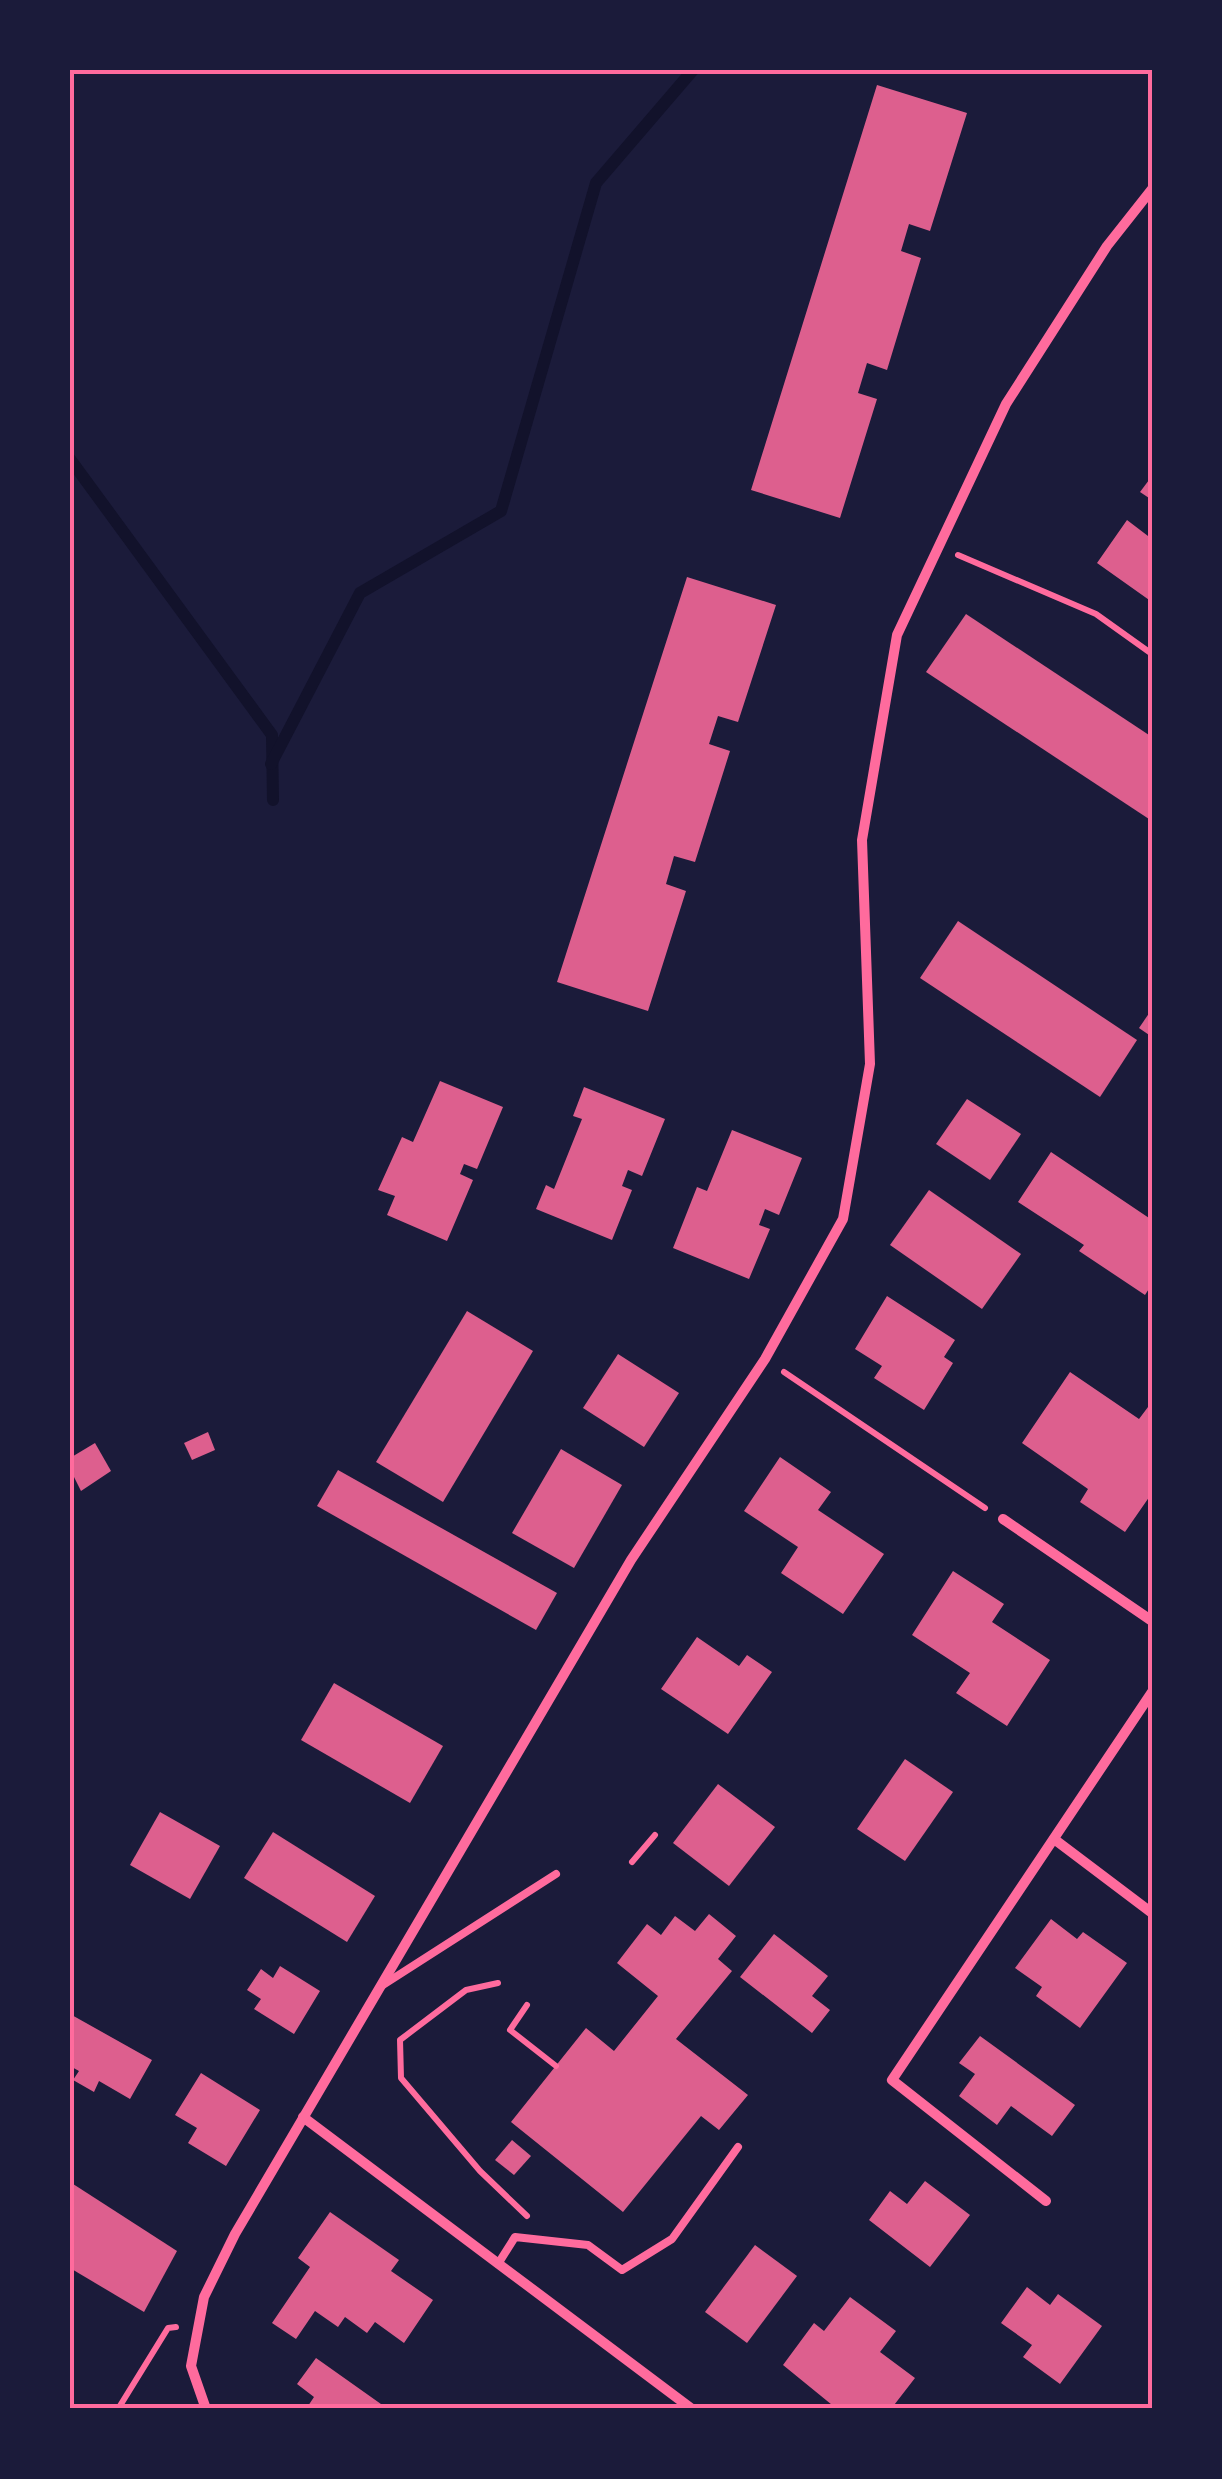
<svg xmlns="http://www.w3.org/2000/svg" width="1222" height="2479" font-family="'Roboto Condensed',sans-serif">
  <rect width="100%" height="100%" fill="#1b1b3a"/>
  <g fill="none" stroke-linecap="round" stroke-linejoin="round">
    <g stroke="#12122b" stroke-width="12">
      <path d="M70,459L272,735L273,800"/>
      <path d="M271,764L360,593L501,511L596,183L693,70"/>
    </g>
  </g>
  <g fill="#dd5f8e">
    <path d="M877,85L967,113L930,231L909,224L901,251L921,258L887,370L867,363L858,393L877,399L840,518L751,490Z"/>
    <path d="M1152,476V500L1140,492Z"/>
    <path d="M1127,520L1148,536L1152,530V602L1097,563Z"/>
    <path d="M687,577L776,605L738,722L718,716L709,744L730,751L695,862L674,856L666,884L686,891L648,1011L557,982Z"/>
    <path d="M966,614L1152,737V821L926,672Z"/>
    <path d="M958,921L1137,1040L1100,1097L920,978Z"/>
    <path d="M1152,1009V1037L1139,1028Z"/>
    <path d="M440,1081L503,1107L477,1169L464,1164L460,1174L473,1180L447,1241L387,1215L395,1196L378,1190L402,1137L413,1142Z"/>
    <path d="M584,1087L665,1119L642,1176L628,1170L622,1186L632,1190L612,1240L536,1209L546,1185L554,1189L582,1119L573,1116Z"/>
    <path d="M967,1099L1021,1134L990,1180L936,1144Z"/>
    <path d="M732,1130L802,1158L779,1215L765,1209L759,1225L770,1229L749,1279L673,1248L697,1187L707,1191Z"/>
    <path d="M1051,1152L1152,1220V1284L1145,1295L1079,1251L1084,1245L1018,1202Z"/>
    <path d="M929,1190L1021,1254L982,1309L890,1245Z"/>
    <path d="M887,1296L955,1340L944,1357L953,1363L924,1410L874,1378L882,1366L855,1349Z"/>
    <path d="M467,1311L533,1351L443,1502L376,1462Z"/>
    <path d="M618,1354L679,1393L644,1447L583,1408Z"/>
    <path d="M1070,1372L1139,1419L1148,1407L1152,1410V1493L1125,1532L1080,1502L1088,1489L1022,1443Z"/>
    <path d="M208,1432L215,1450L192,1460L184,1443Z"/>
    <path d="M95,1443L111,1471L81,1491L70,1469V1458Z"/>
    <path d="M561,1449L622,1485L574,1568L512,1533Z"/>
    <path d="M780,1457L831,1492L818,1510L884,1554L843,1614L781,1573L798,1547L744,1511Z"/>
    <path d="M338,1470L557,1593L536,1630L317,1506Z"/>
    <path d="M953,1571L1004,1604L992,1622L1050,1660L1007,1726L956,1693L970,1673L912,1635Z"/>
    <path d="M697,1637L739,1666L747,1655L772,1672L728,1734L661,1689Z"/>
    <path d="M334,1683L443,1746L410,1803L301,1740Z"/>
    <path d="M905,1759L953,1792L905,1861L857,1829Z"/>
    <path d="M718,1784L775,1827L729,1886L673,1843Z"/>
    <path d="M160,1812L220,1846L190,1899L130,1865Z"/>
    <path d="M273,1832L375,1896L347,1942L244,1878Z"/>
    <path d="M709,1914L736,1936L718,1959L732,1971L676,2039L748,2095L719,2130L701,2116L623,2212L511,2122L586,2028L614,2051L658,1996L617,1963L647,1924L661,1935L675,1916L695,1931Z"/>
    <path d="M1051,1919L1077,1939L1083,1932L1127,1963L1080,2028L1036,1996L1042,1987L1015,1968Z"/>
    <path d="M774,1934L828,1976L812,1996L830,2010L812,2033L740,1977Z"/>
    <path d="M280,1966L320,1991L294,2034L254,2009L261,1999L247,1990L261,1969L273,1978Z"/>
    <path d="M70,2014L152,2060L130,2099L99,2081L94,2092L73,2080L79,2071L70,2066Z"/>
    <path d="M980,2036L1075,2105L1052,2136L1011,2106L997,2125L959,2096L975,2074L959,2063Z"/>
    <path d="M201,2073L260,2110L226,2166L188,2143L197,2128L175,2115Z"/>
    <path d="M512,2140L531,2156L514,2175L495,2160Z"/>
    <path d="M925,2181L970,2215L930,2267L869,2220L890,2191L907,2204Z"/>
    <path d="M70,2182L177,2251L144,2312L70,2268Z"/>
    <path d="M330,2212L399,2260L391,2271L433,2300L404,2343L375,2322L367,2333L345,2317L338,2327L315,2311L296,2339L272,2323L310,2267L298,2258Z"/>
    <path d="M755,2245L797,2276L747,2343L705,2312Z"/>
    <path d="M1027,2287L1050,2305L1058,2294L1102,2326L1060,2384L1023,2357L1032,2345L1001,2323Z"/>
    <path d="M850,2297L896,2331L880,2352L915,2378L891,2409H837L783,2365L814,2323L824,2331Z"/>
    <path d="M316,2358L388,2409H306L314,2397L297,2384Z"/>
  </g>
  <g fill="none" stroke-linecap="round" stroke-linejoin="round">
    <g stroke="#ff6b9d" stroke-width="6">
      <path d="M958,555L1096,614L1152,654"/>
      <path d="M784,1372L985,1508"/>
      <path d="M632,1862L655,1835"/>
      <path d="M498,1983L466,1990L400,2040L401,2078L480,2171L527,2216"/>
      <path d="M527,2005L510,2030L556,2066"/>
      <path d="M118,2409L168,2328L176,2327"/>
    </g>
    <g stroke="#ff6b9d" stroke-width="8">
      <path d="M383,1985L556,1874"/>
      <path d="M498,2264L515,2237L588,2245L622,2270L672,2239L738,2147"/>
    </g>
    <g stroke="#ff6b9d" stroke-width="10">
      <path d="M1003,1519L1152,1621"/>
      <path d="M1054,1839L1152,1913"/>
      <path d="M303,2117L692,2409"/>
      <path d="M1046,2201L892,2080L1152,1692"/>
      <path d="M206,2409L191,2366L204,2297L235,2234L631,1560L765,1359L843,1219L870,1064L862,840L897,635L1006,404L1107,246L1152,189"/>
    </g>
  </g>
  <rect width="1222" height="2479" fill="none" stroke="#1b1b3a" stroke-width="145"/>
  <rect x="72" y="72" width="1078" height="2334" fill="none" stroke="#ff6b9d" stroke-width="4"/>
</svg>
